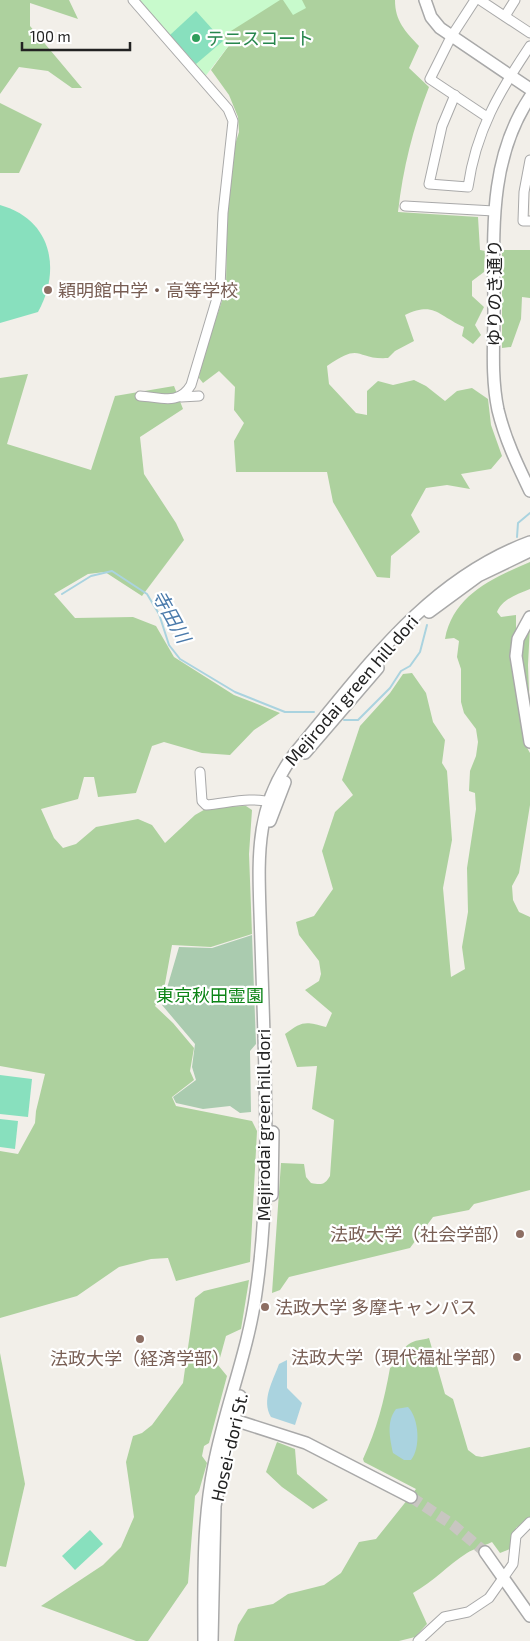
<svg xmlns="http://www.w3.org/2000/svg" width="530" height="1641" font-family="'Exo 2','Noto Sans JP',sans-serif">
  <rect width="100%" height="100%" fill="#f2efe9"/>
  <g fill="#add19e">
    <path d="M0,0H69L78,19L30,3V26L82,88H72L48,71L19,67L0,94Z"/>
    <path d="M193,0H395C395,21 405,31 419,46L409,68L429,87C413,128 403,168 398,212L478,217L480,250L485,251L484,272L472,281V296L484,307L475,325L481,335L473,344L462,336L464,327C438,316 435,301 405,315L414,341L395,351L388,358C354,360 363,341 327,366L329,384L356,413L367,415V391L378,381L393,385L414,380L426,386L445,401L457,391L472,388L488,399L491,425L502,456L491,469L461,474L470,489L447,485L426,488L411,515L420,532L391,556L390,578L377,577L333,502L327,472H236L234,441L244,423L234,410L235,387L219,371L203,383L199,378L202,360L226,289L227,214L233,151L239,132L238,117L229,95L211,70L230,44Z"/>
    <path d="M0,103L42,124L19,173H0Z"/>
    <path d="M502,250H530V298L522,297L521,319L511,347L502,348Z"/>
    <path d="M28,374L7,444L91,470L115,396L174,386L183,409L140,437L144,474L176,523L184,540L142,596L105,572L88,574L54,594L75,618L133,617L156,626L174,657L234,695L280,713L254,730L230,755L202,753L164,742L152,746L136,793L98,797L94,777H84L78,799L41,809L54,838L63,848L76,844L96,827L138,819L152,825L165,843L195,815L209,807L246,806L252,810L249,854L252,934L211,947L172,945L164,989L155,1006L173,1023L194,1048L190,1071L194,1080L172,1097L176,1106L252,1121L257,1131L250,1262L176,1281L168,1258L151,1259L119,1267L77,1296L0,1318V1151L18,1154L35,1123L36,1111L45,1074L0,1066V378Z"/>
    <path d="M530,562V589C518,594 502,599 497,612L501,617L516,615V634L526,636L530,626L528,665L530,718L526,746L530,753V805L519,873L512,886L513,900L519,912L530,917V1190L474,1204L469,1210L433,1217L410,1248L289,1277L280,1290L272,1293L281,1163L304,1164L306,1177L311,1183C321,1185 325,1185 330,1176L334,1120L312,1109L317,1066L297,1067L285,1034C302,1021 305,1021 326,1027L332,1013L305,990L319,981L321,974L319,961L299,935L296,922L314,916L333,889L322,851L335,812L353,795L342,780L360,726L390,693L403,674L412,673L426,693L433,722L445,740L442,763L447,771L452,840L443,888L451,977L465,969L462,947L468,912L467,868L476,809L475,793L469,791L470,771L476,756L478,742L476,729L464,713L461,702V669L457,657L459,641L454,638L445,639C453,595 493,578 530,562Z"/>
    <path d="M249,1280L241,1329L226,1336L218,1365L227,1376L209,1443L204,1446L202,1456L207,1463L199,1491L195,1496L188,1583L148,1641H136L41,1606L103,1565L121,1547L134,1517L126,1462L133,1436L142,1433L152,1425L183,1383L195,1298L204,1291Z"/>
    <path d="M429,1338L445,1394L453,1399L468,1450L476,1456L482,1457L530,1447V1518L516,1528L510,1549L500,1553L492,1542C484,1546 473,1549 467,1553C448,1565 433,1582 413,1593L427,1624L415,1637L399,1641H234L238,1625L248,1609L273,1604L288,1594L324,1585L341,1573L359,1542L376,1539L416,1489L364,1462L363,1459C377,1429 384,1401 390,1368C402,1362 399,1351 409,1344C414,1340 423,1340 429,1338Z"/>
    <path d="M0,1353L25,1484L6,1567L0,1566Z"/>
    <path d="M277,1442L295,1449L297,1474L328,1500L313,1509L282,1487L266,1472Z"/>
  </g>
  <path fill="#aacbaf" d="M252,935L256,1044L250,1051L251,1112L240,1113L230,1106L203,1109L176,1103L173,1097L196,1080L192,1067L195,1044L162,1005L179,947L212,948Z"/>
  <g fill="#c8facc">
    <path d="M137,0H280L223,36L230,44L204,78Z"/>
    <path d="M283,0H302L306,8L293,15Z"/>
  </g>
  <g fill="#88e0be">
    <path d="M196,11L223,41L196,64L170,35Z"/>
    <path d="M0,205C51,219 62,269 38,312L0,323Z"/>
    <path d="M0,1075L32,1079L28,1117L0,1114Z"/>
    <path d="M0,1119L18,1121L15,1149L0,1147Z"/>
    <path d="M90,1530L103,1544L75,1570L62,1556Z"/>
  </g>
  <g fill="#aad3df">
    <path d="M287,1360V1388L302,1403L295,1425L271,1417C261,1400 273,1381 279,1364Z"/>
    <path d="M408,1407C419,1418 421,1448 411,1460H404L393,1453C390,1438 386,1422 396,1409Z"/>
  </g>
  <g fill="none" stroke-linecap="round" stroke-linejoin="round">
    <g stroke="#aad3df" stroke-width="2">
      <path d="M517,537L518,523L530,513"/>
      <path d="M62,594L91,576L112,571L147,594L159,614L169,645L180,659L235,692L285,712H314"/>
      <path d="M344,720H358L390,688L401,671L410,666L420,652L427,625"/>
    </g>
    <path stroke="#c8c6c1" stroke-width="11" stroke-dasharray="11 5.5" stroke-linecap="butt" d="M411,1497L453,1525L485,1552"/>
    <defs>
      <g id="minor">
        <path d="M133,0L228,109L233,121L223,213L220,288L191,385C179,406 160,397 140,396"/>
        <path d="M475,0L451,37L430,79L487,117"/>
        <path d="M480,0L530,33"/>
        <path d="M505,16L515,0"/>
        <path d="M455,95L442,126L429,184L468,187C476,131 499,92 530,46"/>
        <path d="M530,160L524,192L523,221H530"/>
        <path d="M405,206L494,211"/>
        <path d="M181,397L199,396"/>
        <path d="M200,772L202,801L206,805C229,803 252,796 275,803"/>
        <path d="M418,1641L444,1617L468,1612L489,1598L513,1564L516,1536L530,1522"/>
      </g>
      <g id="tertiary">
        <path d="M425,0L431,17L440,28L530,89"/>
        <path d="M530,97C487,162 494,236 494,311C494,343 491,377 498,410C505,439 517,464 530,491"/>
        <path d="M429,612L478,576L530,551"/>
        <path d="M530,617L518,639L516,656L530,742"/>
        <path d="M305,753L378,668"/>
        <path d="M270,821L285,782"/>
        <path d="M272,1195L273,1132"/>
        <path d="M228,1418L306,1443L411,1497"/>
        <path d="M485,1552L530,1616"/>
        <path d="M204,1641C204,1582 202,1523 214,1465C225,1407 248,1352 256,1293C270,1198 266,1100 263,1003C262,973 261,943 260,913C258,852 256,805 295,753C364,671 425,581 530,542"/>
        <path d="M212,1641L215,1506L225,1452L240,1396"/>
      </g>
    </defs>
    <use href="#minor" stroke="#a9a9a9" stroke-width="11"/>
    <use href="#tertiary" stroke="#a9a9a9" stroke-width="14"/>
    <use href="#minor" stroke="#fff" stroke-width="9"/>
    <use href="#tertiary" stroke="#fff" stroke-width="11"/>
  </g>
  <circle fill="#2e9e5b" stroke="#fff" stroke-width="2" cx="196" cy="38" r="5"/>
  <g fill="#8d6e63" stroke="#fff" stroke-width="2">
    <circle cx="48" cy="290" r="5"/>
    <circle cx="520" cy="1234" r="5"/>
    <circle cx="265" cy="1307" r="5"/>
    <circle cx="140" cy="1339" r="5"/>
    <circle cx="517" cy="1357" r="5"/>
  </g>
  <g text-anchor="middle" dominant-baseline="central" stroke-width="4.5" stroke-linejoin="round" paint-order="stroke">
    <g font-size="18" fill="#27864d" stroke="#fff" text-anchor="start">
      <text x="206" y="38">テニスコート</text>
    </g>
    <g font-size="18" fill="#785e54" stroke="#fff" text-anchor="start">
      <text x="58" y="290">穎明館中学・高等学校</text>
      <text x="510" y="1234" text-anchor="end">法政大学（社会学部）</text>
      <text x="275" y="1307">法政大学 多摩キャンパス</text>
      <text x="507" y="1357" text-anchor="end">法政大学（現代福祉学部）</text>
      <text x="140" y="1358" text-anchor="middle">法政大学（経済学部）</text>
    </g>
    <g font-size="18" fill="#222" stroke="#fff">
      <text transform="translate(494 293) rotate(-90)">ゆりのき通り</text>
      <text transform="translate(351 690) rotate(-49)">Mejirodai green hill dori</text>
      <text transform="translate(263 1125) rotate(-90)">Mejirodai green hill dori</text>
      <text transform="translate(229 1447) rotate(-77)">Hosei-dori St.</text>
    </g>
    <g font-size="18" fill="#0c8416" stroke="#fff">
      <text x="210" y="995">東京秋田霊園</text>
    </g>
    <g font-size="19" font-style="italic" fill="#4a7aab" stroke="#fff">
      <text transform="translate(172 616) rotate(61)">寺田川</text>
    </g>
  </g>
  <path d="M22 42v8h108v-8" fill="none" stroke="#222222" stroke-width="2.5"/>
  <text x="30" y="42" font-size="15" fill="#222222" stroke="#ffffff" stroke-width="4" paint-order="stroke">100 m</text>
</svg>
